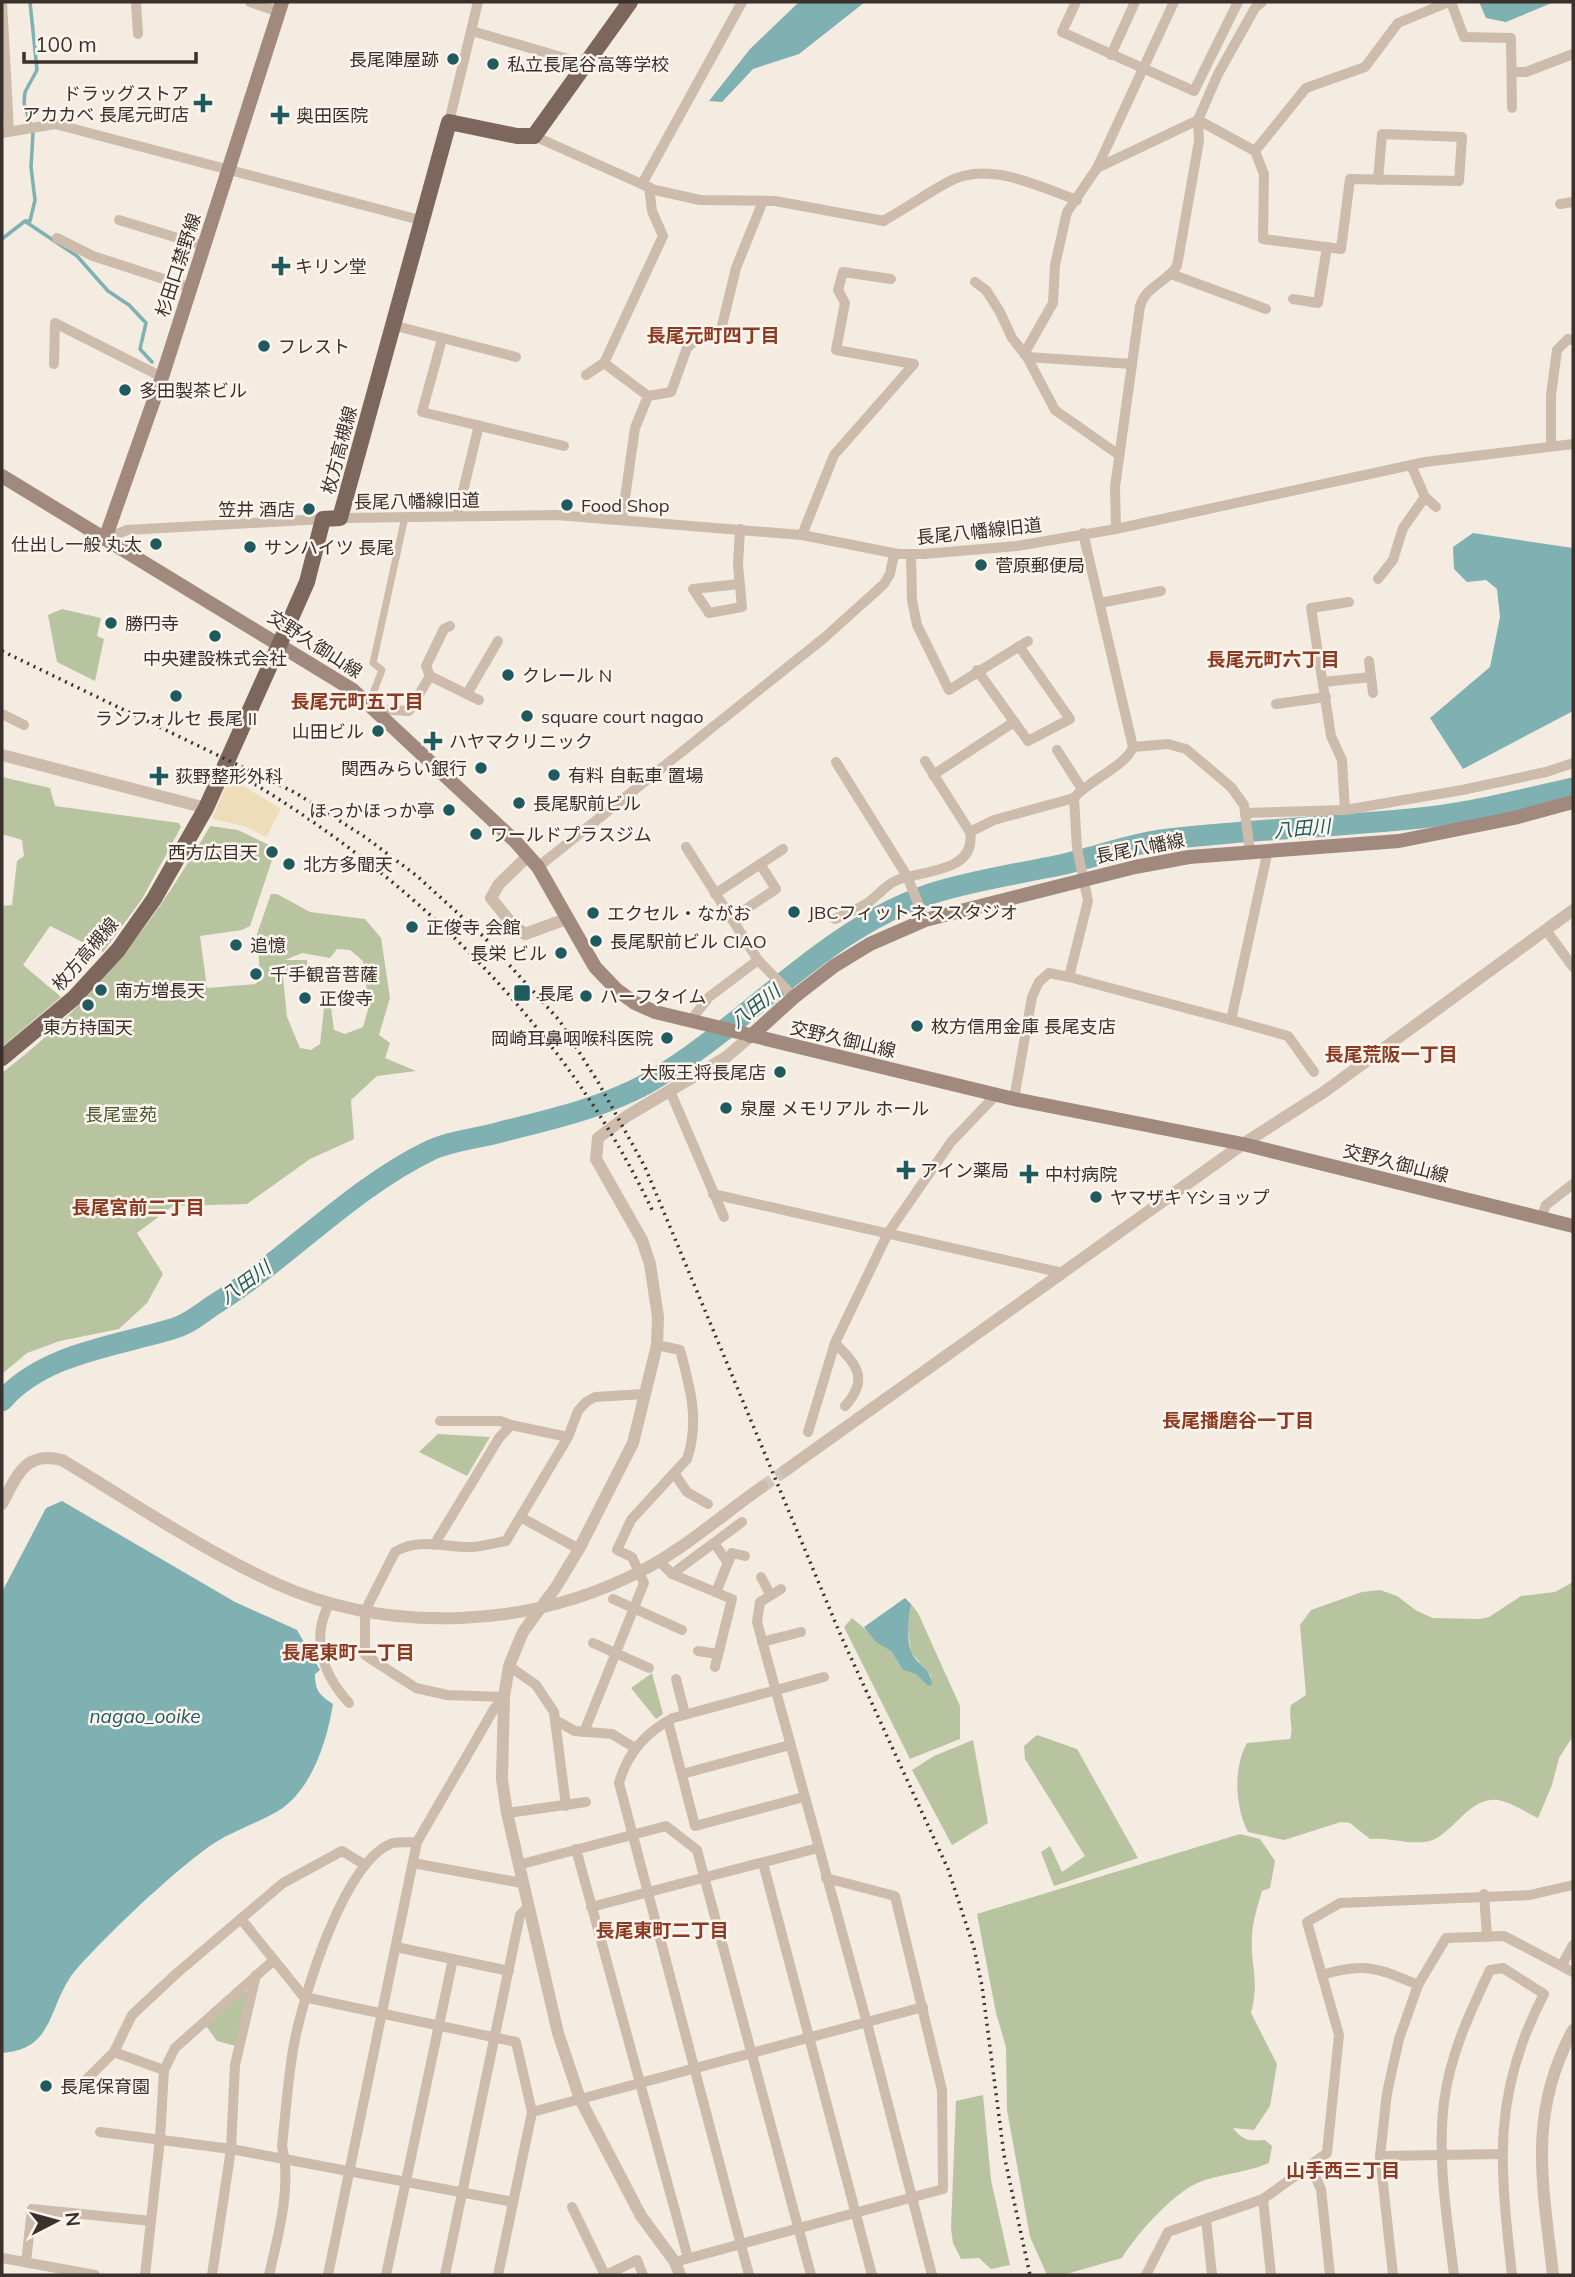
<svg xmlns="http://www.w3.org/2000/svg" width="1575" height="2277" font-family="Mulish,'Noto Sans JP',sans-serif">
  <rect width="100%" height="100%" fill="#f4ebe1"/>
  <g fill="#b8c4a0" fill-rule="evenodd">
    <path d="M62,609L101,618L97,636L104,639L95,681L57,662L48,615Z"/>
    <path d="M2,777L50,788L55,806L179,823L181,827L142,899L103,952L50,926L23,965L61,997L2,1047V906L12,905L17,861L24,856L22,840L2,834Z"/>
    <path d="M210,826L238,830L269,845L272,860L250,926L242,930L200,936L207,988L256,984L260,977L257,934L271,894H277L310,912L365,919L381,938L390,998L379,1035L390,1043L385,1058L416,1071L377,1076L351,1100L354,1139L310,1159L247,1204L173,1206L137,1233L163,1274L147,1303L119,1329L60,1341L27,1353L2,1374V1073C93,1003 153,925 210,826ZM337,949L350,950L363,961L369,1006L363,1027L345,1034L334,1030L331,1007L325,1000L320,1044L311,1050L300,1048L287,1017L282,967L289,978L308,977L307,960H285L302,953L330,958Z"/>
    <path d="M438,1434L490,1437L467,1476L419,1452Z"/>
    <path d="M1573,1582V1736L1559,1758L1552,1785L1538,1818C1527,1813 1511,1802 1498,1800C1466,1796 1452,1840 1424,1842C1406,1844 1388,1837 1370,1839L1350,1823L1341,1822L1284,1840L1248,1832C1235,1807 1233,1768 1247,1743L1290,1739C1294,1727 1288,1717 1291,1705L1306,1695L1300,1625L1311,1610L1362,1592L1380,1590L1397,1596L1417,1611L1433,1618L1480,1619L1489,1617L1521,1596L1555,1592Z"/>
    <path d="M911,1604L918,1613L960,1706V1739L910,1759L844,1627L852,1618L891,1651L903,1670L916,1673L928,1686L931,1676L911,1652L908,1630Z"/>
    <path d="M652,1673L663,1714L656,1719L631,1688Z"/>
    <path d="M1037,1735L1077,1749L1138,1858L1054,1886L1041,1852L1050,1846L1062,1872L1085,1856L1025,1759L1024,1746Z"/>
    <path d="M973,1740L988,1823L952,1845L912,1770L934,1756Z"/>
    <path d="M1240,1834L1260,1839L1275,1861L1270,1888L1262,1891C1258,1905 1253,1920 1252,1935C1250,1966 1260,1979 1251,2013L1277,2064L1270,2106L1254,2130L1233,2128C1243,2141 1250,2141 1265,2140L1272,2146L1269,2163C1248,2172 1227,2173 1205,2180C1177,2188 1137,2233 1122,2258L1063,2275H1047L1030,2237L1007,2110L1006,2047L996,2013L977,1914Z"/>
    <path d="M244,1991L249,1993L236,2046L217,2041L206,2026Z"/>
    <path d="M983,2095L991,2180L1010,2265L991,2269L979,2258L961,2259L953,2243L951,2228L956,2101Z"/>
  </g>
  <path fill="#efdcb8" d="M230,778L281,809L266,837L244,826L212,819Z"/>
  <g fill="#7fb0b2">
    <path d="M799,2H865L799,54L753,69L722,102L709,101L750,49Z"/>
    <path d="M1479,2H1554L1506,22L1486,18Z"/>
    <path d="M1473,533L1573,548V711L1463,769L1430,718L1490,667L1500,617L1497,589L1486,580L1467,582L1454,569L1453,547Z"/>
    <path d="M62,1501L235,1602L297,1630L320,1670L315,1674C315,1690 319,1695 333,1704C327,1741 312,1790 278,1811C256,1824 228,1832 207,1848C172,1874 138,1906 107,1937C95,1949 81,1963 71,1976C47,2012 53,2049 2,2053V1592L46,1508Z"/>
    <path d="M905,1598L911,1604C909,1619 906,1637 911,1651C917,1666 931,1667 932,1685L928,1686L916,1674L903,1670L891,1651L876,1642L864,1627Z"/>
  </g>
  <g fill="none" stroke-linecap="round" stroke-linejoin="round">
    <g stroke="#7fb0b2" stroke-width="3.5">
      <path d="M26,222L77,256L108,291L129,305L146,323L140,349L152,362"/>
      <path d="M2,239L25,221H30L35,200L31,167L33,133L24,103L25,92L37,70L30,2"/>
    </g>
    <path stroke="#7fb0b2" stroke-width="21" d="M2,1401C43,1353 118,1346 175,1328C188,1324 201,1314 212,1306C288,1259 350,1189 431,1150C448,1142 470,1139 489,1135C542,1121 598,1110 646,1084C747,1027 820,930 933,893C975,880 1017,874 1060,865C1093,858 1127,845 1161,840C1250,829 1340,827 1429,817C1478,811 1525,799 1573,788"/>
    <path stroke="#cfc6bd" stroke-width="12" stroke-dasharray="12 6" stroke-linecap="butt" d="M762,1487L786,1470"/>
    <path stroke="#cdbbac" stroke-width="7" d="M369,704L382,670L373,663L405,517"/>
    <g stroke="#cdbbac" stroke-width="10">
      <path d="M2,2L9,131"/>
      <path d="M136,2L138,34"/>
      <path d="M250,2L279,12"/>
      <path d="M1076,2L1062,32L1194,91L1238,2"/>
      <path d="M1451,2L1464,37L1511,38L1512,108"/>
      <path d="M472,31L585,64"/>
      <path d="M1111,55L1135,2"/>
      <path d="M1513,72H1526L1573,54"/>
      <path d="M1198,120L1255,151L1264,174L1263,239L1341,249L1350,179L1459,181L1462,137L1382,134L1378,180"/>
      <path d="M449,122L478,2"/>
      <path d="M2,133L55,124L420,220"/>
      <path d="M534,136L655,190L700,200L775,201L884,221"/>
      <path d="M1255,151L1306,88L1365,67L1398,23L1449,2"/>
      <path d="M1097,168L1198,120"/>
      <path d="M642,184L742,2"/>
      <path d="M1560,204L1573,202"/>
      <path d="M119,220L204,246"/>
      <path d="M883,221C905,209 926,194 948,182C989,160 1037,186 1077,200"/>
      <path d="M57,238L93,256L191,288"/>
      <path d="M1171,274L1266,309"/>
      <path d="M975,282L986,290L1000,312L1012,338L1027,357L1055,410L1119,455"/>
      <path d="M1293,299L1318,303L1327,247"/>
      <path d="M392,325L516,357"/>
      <path d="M442,339L422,412L564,446"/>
      <path d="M1024,354L1053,303L1055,265L1067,212L1097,168L1174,2"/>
      <path d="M1027,357L1132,364"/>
      <path d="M54,364L55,323L162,377"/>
      <path d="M586,375L604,363"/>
      <path d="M648,396L604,363L663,236L652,211L649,187"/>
      <path d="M1551,446V395L1557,350L1568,339L1573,340"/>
      <path d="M1411,465L1425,497L1436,507"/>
      <path d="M457,516L479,425"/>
      <path d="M340,518L557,515L802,535L898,554H924L1017,546L1116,529L1425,462L1573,444"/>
      <path d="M622,519L635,428L648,396L671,392L687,348L702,334H720L736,268L763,201"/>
      <path d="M1116,529L1115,487L1140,306C1146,286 1166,283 1177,266L1199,141L1198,120L1218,74L1255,8L1262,2"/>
      <path d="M802,535L834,455L914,364L836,350L845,303L838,290L843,272L891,279"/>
      <path d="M105,539L127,530L323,519"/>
      <path d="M911,554L912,600L917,625L949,690L1028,641"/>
      <path d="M1378,579L1393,560L1403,528L1425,497"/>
      <path d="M739,584L693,589L709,613L742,607L738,565L740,529"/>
      <path d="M1100,603L1161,591"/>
      <path d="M1369,661L1373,693"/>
      <path d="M977,670L1028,741L1070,719L1019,646"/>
      <path d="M430,676L479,700"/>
      <path d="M1324,682L1371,677"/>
      <path d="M467,694L498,641"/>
      <path d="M1276,704L1326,697"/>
      <path d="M374,709L409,711L430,676L426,666L444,629L450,626"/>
      <path d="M2,714L24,725"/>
      <path d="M1133,747L1168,744L1186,749L1231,787L1244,805L1250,851"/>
      <path d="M1057,750L1082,789"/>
      <path d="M836,762L907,876L925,920"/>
      <path d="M933,775L1014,722"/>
      <path d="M1345,810L1342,760L1331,736L1311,608L1349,602"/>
      <path d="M1246,813L1345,810L1462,790L1546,772L1573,763"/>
      <path d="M970,832L994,820L1074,798"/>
      <path d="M686,847L758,960L794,997"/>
      <path d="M1268,850L1231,1020L1288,1036L1314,1072"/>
      <path d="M538,867L824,638L884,584L890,574L894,554"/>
      <path d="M715,894L783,849"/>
      <path d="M731,919L776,889L760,864"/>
      <path d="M835,919C845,914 856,910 866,904C876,898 883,887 895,881C919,870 977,874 970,832L925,761"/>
      <path d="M1546,930L1573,967"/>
      <path d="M1069,977L1231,1020"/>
      <path d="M690,1021L709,997L758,960"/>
      <path d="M670,1091L724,1217"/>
      <path d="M1014,1099L1032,997L1039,982L1049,973L1069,977L1088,901L1077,848L1074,798C1088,781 1127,765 1133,747L1083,533"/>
      <path d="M713,1194L1063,1273"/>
      <path d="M1541,1218L1546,1205L1573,1184"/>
      <path d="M835,1343C856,1364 870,1379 845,1406"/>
      <path d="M440,1421H500L511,1425"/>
      <path d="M808,1432L835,1343L888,1233L951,1142L996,1095"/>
      <path d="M674,1473L687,1492L708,1504"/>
      <path d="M522,1518L579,1549"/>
      <path d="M714,1543L728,1563"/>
      <path d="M434,1545L499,1438L511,1425L568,1437"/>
      <path d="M659,1561L672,1574L732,1599L715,1667"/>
      <path d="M672,1574L742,1522"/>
      <path d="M761,1577L770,1594"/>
      <path d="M781,1589L760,1602L757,1622L867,2023L932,2275"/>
      <path d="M716,1592L732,1553L745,1556"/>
      <path d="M613,1599L682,1630"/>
      <path d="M330,1602C310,1639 323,1674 349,1703"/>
      <path d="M762,1642L801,1632"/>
      <path d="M593,1643L649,1668"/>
      <path d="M698,1651L718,1654"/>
      <path d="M509,1666L536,1685L554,1712L566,1806"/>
      <path d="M676,1679L685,1714"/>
      <path d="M504,1697L447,1695L416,1688L365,1655V1611L395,1552C418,1537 446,1548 472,1547C483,1546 495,1543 506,1541L568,1437L578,1411L586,1402L595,1397L644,1394"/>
      <path d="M555,1720L575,1731L612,1734L635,1748"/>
      <path d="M668,1721L695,1826L804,1797"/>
      <path d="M584,1732L644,1583L632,1557L617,1550L631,1520L687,1459C700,1421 690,1387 680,1350L657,1345"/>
      <path d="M682,1774L790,1745"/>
      <path d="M507,1813L586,1802"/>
      <path d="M576,1849L688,2258"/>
      <path d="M413,1863L522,1883"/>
      <path d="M763,1863L872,2275"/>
      <path d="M518,1865L666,1826L697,1850L811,2275"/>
      <path d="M1484,1894L1487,1937"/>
      <path d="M591,1907L818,1848"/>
      <path d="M241,1919L304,1997L516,2042L532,2112L498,2275"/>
      <path d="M396,1947L509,1971"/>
      <path d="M1562,1965L1573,1945"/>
      <path d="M1322,1975C1364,1962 1378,1968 1418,1985"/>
      <path d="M114,2052L164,2070"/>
      <path d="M77,2089L114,2052L132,2015L177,1973L283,1883L342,1851L365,1865"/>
      <path d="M532,2112L923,2007"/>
      <path d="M100,2132L231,2149L513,2202"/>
      <path d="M1380,2156L1501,2154"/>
      <path d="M1311,2168L1321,2189L1330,2275"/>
      <path d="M1263,2199L1271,2275"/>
      <path d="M572,2207L605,2275"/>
      <path d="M1206,2219L1212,2275"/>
      <path d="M2,2258L95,2275"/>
      <path d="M26,2262L32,2209L151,2221"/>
      <path d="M675,2262L943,2189L942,2090L895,1896L826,1878"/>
      <path d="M145,2275L160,2139L164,2070L175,2048L274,1960"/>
      <path d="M212,2275L231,2149L235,2065L256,1975"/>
      <path d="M269,2275C278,2236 292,2187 282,2146C286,2111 288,2074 295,2039C305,1992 343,1865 390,1844C397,1841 410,1843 417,1842"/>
      <path d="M328,2275L417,1842L494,1709L504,1697"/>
      <path d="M386,2275L453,1959"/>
      <path d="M445,2275L520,1915L528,1907"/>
      <path d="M606,2275L637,2260L643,2275"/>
      <path d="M749,2275L619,1783C627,1754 646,1732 673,1718L824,1677"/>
      <path d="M1146,2275L1168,2232L1263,2199L1327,2153L1339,2035L1307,1922L1340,1903L1530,1895L1573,1885"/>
      <path d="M1393,2275L1380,2156L1387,2093L1399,2039L1418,1985L1446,1938L1504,1936L1573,1972"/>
      <path d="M1454,2275C1447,2218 1437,2160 1444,2102C1450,2055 1470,2012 1490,1970L1503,1968L1544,1994C1491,2095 1500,2167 1512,2275"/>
    </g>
    <g stroke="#cdbbac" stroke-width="12">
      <path d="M2,755L206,808"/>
      <path d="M528,856L499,884L491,898L512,924L525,934L566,919"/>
      <path d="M786,1470L1243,1144L1324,1092L1573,910"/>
      <path d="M2,1504C17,1476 25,1450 62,1460C132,1502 202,1550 277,1584C391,1635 531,1628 641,1571C684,1549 722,1515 762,1487"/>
      <path d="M680,2275L675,2262L641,2216L580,2099L558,2033L507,1813L502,1779L504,1697L509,1666L523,1632L556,1587L579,1549L633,1443L657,1345L658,1317L650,1264L642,1240L596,1159L598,1138L627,1116L725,1058L751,1036"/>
      <path d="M1553,2275C1543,2184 1527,2115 1573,2030"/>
    </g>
    <g stroke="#a18a7d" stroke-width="14">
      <path d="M2,476L353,690L515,841L538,867L595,967L617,990L635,1003L655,1012L1014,1099L1243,1144L1573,1226"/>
      <path d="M105,539L162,377L282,2"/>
      <path d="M751,1036L794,997L834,966L870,944L925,920L1135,867L1189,857L1399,841L1514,818L1573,802"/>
    </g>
    <path stroke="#7d675c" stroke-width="16" d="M2,1058L74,998L118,950L154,899L206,808L280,643L307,582L323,519L340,518L449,122L517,136H534L630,2"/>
    <g stroke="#3b302b" stroke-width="3.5" stroke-dasharray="2 5" stroke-linecap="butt">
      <path d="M2,651L296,793L365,837L417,876L484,937L559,1020L598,1082L645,1167L841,1636L948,1869L974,1948L982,1986L1004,2155L1030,2275"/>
      <path d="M243,777C418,881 567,1029 654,1214"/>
    </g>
  </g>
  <g fill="#1f5a5e" stroke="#fbf5ee" stroke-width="2.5">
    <circle cx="453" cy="59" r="7"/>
    <circle cx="493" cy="64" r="7"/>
    <path d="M199.5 92.5h7v7h7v7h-7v7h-7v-7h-7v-7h7z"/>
    <path d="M276.5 104.5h7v7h7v7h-7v7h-7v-7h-7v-7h7z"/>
    <path d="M277.5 255.5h7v7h7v7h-7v7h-7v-7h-7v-7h7z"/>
    <circle cx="264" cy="346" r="7"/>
    <circle cx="125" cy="390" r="7"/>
    <circle cx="567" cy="505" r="7"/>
    <circle cx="309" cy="509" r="7"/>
    <circle cx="156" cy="544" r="7"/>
    <circle cx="250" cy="547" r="7"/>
    <circle cx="981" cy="565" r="7"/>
    <circle cx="111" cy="623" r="7"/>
    <circle cx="215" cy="636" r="7"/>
    <circle cx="508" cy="675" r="7"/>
    <circle cx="176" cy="696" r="7"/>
    <circle cx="527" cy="716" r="7"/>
    <circle cx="378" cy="731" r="7"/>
    <path d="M429.5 730.5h7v7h7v7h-7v7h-7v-7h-7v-7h7z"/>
    <circle cx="481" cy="768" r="7"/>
    <circle cx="554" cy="775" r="7"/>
    <path d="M155.5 765.5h7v7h7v7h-7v7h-7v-7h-7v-7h7z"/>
    <circle cx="519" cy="803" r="7"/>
    <circle cx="449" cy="810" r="7"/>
    <circle cx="476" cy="834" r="7"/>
    <circle cx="272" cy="852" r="7"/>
    <circle cx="289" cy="864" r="7"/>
    <circle cx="794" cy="912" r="7"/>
    <circle cx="593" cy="913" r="7"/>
    <circle cx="412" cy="927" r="7"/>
    <circle cx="596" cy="941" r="7"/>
    <circle cx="236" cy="945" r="7"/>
    <circle cx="561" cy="953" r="7"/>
    <circle cx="256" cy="974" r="7"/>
    <circle cx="101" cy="990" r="7"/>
    <rect x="513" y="984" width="18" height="18" rx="3.5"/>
    <circle cx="586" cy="996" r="7"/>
    <circle cx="305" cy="998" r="7"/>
    <circle cx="88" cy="1005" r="7"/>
    <circle cx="917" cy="1026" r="7"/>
    <circle cx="667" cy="1038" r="7"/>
    <circle cx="780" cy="1072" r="7"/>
    <circle cx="726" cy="1108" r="7"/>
    <path d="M902.5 1159.5h7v7h7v7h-7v7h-7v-7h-7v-7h7z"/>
    <path d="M1025.5 1163.5h7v7h7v7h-7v7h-7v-7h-7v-7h7z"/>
    <circle cx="1096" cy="1197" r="7"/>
    <circle cx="46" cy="2086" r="7"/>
  </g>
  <g text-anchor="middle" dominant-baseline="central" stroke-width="5" stroke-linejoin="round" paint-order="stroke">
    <g font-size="18" fill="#3b302b" stroke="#fbf5ee" text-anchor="start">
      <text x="439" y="59" text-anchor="end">長尾陣屋跡</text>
      <text x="507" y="64">私立長尾谷高等学校</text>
      <text x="189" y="93" text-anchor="end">ドラッグストア<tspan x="189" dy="21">アカカベ 長尾元町店</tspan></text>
      <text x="296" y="115">奥田医院</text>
      <text x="295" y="266">キリン堂</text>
      <text x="278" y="346">フレスト</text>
      <text x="139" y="390">多田製茶ビル</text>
      <text x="581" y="505">Food Shop</text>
      <text x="295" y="509" text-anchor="end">笠井 酒店</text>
      <text x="142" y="544" text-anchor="end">仕出し一般 丸太</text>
      <text x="264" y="547">サンハイツ 長尾</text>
      <text x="995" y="565">菅原郵便局</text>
      <text x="125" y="623">勝円寺</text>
      <text x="215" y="658" text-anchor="middle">中央建設株式会社</text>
      <text x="522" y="675">クレール N</text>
      <text x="541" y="716">square court nagao</text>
      <text x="176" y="718" text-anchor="middle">ランフォルセ 長尾 II</text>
      <text x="364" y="731" text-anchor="end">山田ビル</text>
      <text x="449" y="741">ハヤマクリニック</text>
      <text x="467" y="768" text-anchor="end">関西みらい銀行</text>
      <text x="568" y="775">有料 自転車 置場</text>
      <text x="175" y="776">荻野整形外科</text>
      <text x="533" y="803">長尾駅前ビル</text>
      <text x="435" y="810" text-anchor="end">ほっかほっか亭</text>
      <text x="490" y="834">ワールドプラスジム</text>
      <text x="258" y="852" text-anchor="end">西方広目天</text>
      <text x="303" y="864">北方多聞天</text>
      <text x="808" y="912">JBCフィットネススタジオ</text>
      <text x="607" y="913">エクセル・ながお</text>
      <text x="426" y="927">正俊寺 会館</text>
      <text x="610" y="941">長尾駅前ビル CIAO</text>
      <text x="250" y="945">追憶</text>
      <text x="547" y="953" text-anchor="end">長栄 ビル</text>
      <text x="270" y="974">千手観音菩薩</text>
      <text x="115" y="990">南方増長天</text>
      <text x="538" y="993">長尾</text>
      <text x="600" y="996">ハーフタイム</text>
      <text x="319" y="998">正俊寺</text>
      <text x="931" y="1026">枚方信用金庫 長尾支店</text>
      <text x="88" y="1027" text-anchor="middle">東方持国天</text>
      <text x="653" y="1038" text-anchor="end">岡崎耳鼻咽喉科医院</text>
      <text x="766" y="1072" text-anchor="end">大阪王将長尾店</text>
      <text x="740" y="1108">泉屋 メモリアル ホール</text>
      <text x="920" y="1170">アイン薬局</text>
      <text x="1045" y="1174">中村病院</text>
      <text x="1110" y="1197">ヤマザキ Yショップ</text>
      <text x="60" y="2086">長尾保育園</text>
    </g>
    <g font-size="18" fill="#3b302b" stroke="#fbf5ee">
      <text transform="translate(178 265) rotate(-72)">杉田口禁野線</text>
      <text transform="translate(339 450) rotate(-75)">枚方高槻線</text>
      <text transform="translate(417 501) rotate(-1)">長尾八幡線旧道</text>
      <text transform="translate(979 531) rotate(-6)">長尾八幡線旧道</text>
      <text transform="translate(315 644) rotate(33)">交野久御山線</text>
      <text transform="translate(1140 848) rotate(-11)">長尾八幡線</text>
      <text transform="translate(85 954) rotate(-49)">枚方高槻線</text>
      <text transform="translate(843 1039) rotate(13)">交野久御山線</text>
      <text transform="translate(1396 1163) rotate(14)">交野久御山線</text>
    </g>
    <g font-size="18" fill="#4a5a2e" stroke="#fbf5ee">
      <text x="121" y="1114">長尾霊苑</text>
    </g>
    <g font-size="19" font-weight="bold" fill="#8c3b22" stroke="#fbf5ee">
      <text x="713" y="335">長尾元町四丁目</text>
      <text x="1273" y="659">長尾元町六丁目</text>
      <text x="357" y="701">長尾元町五丁目</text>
      <text x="1391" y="1054">長尾荒阪一丁目</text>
      <text x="138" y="1207">長尾宮前二丁目</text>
      <text x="1238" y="1420">長尾播磨谷一丁目</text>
      <text x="348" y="1652">長尾東町一丁目</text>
      <text x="662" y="1930">長尾東町二丁目</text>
      <text x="1343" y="2170">山手西三丁目</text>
    </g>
    <g font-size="19" font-style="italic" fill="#1f5a5e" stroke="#fbf5ee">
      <text transform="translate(1302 828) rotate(-5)">八田川</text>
      <text transform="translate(755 1006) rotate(-38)">八田川</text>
      <text transform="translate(245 1282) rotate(-36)">八田川</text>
      <text x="145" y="1716">nagao_ooike</text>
    </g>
  </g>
  <rect width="1575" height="2277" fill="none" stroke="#3b302b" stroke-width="7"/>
  <g transform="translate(56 2221) rotate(84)" stroke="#fbf5ee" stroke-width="5" paint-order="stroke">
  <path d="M0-5L12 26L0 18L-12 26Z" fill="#3b302b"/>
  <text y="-10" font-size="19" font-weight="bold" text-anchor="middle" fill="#3b302b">N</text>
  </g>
  <path d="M24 52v10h172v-10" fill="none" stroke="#3b302b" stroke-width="3.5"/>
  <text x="35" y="52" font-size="21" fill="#3b302b" stroke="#fbf5ee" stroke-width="5" paint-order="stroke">100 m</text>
</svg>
